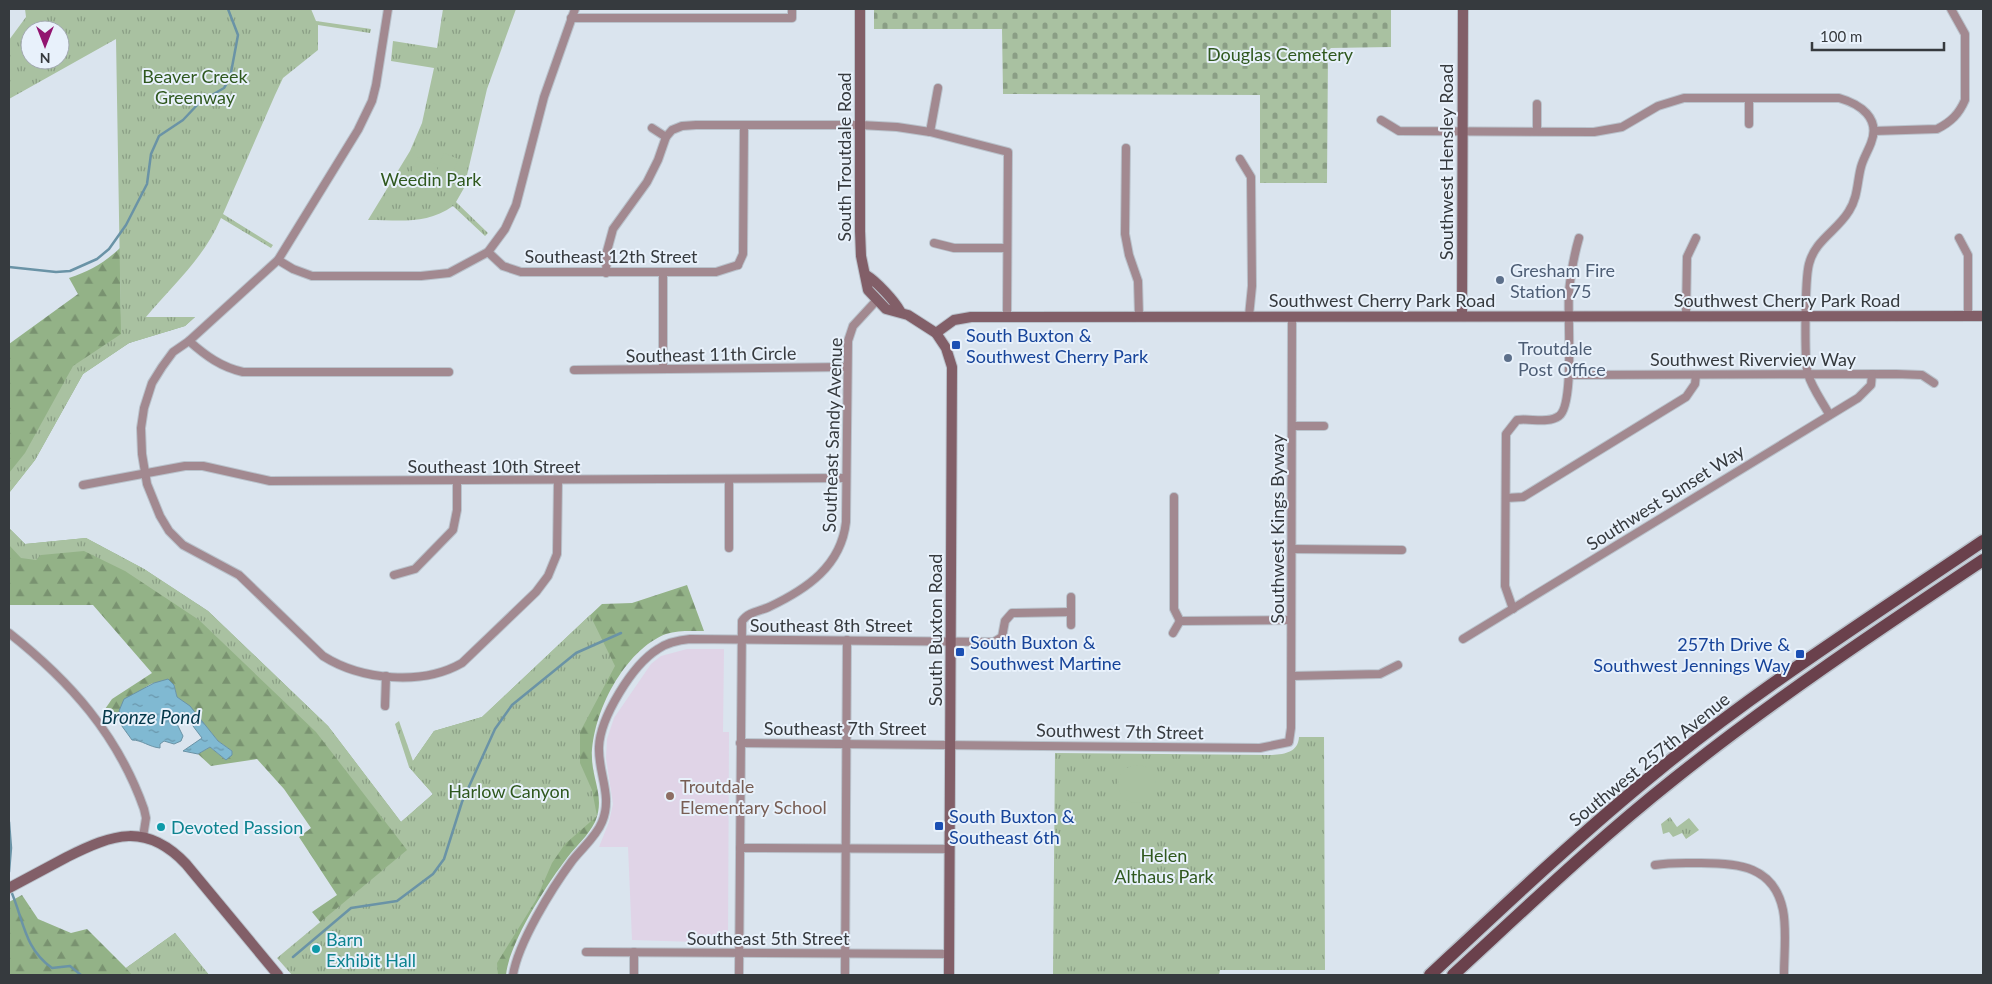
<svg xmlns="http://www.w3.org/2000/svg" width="1992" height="984" font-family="Lato,sans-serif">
  <defs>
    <pattern id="forest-firs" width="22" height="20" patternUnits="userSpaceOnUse" patternTransform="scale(1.25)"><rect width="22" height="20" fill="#93b287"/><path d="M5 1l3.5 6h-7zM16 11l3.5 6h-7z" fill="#799270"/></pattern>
    <pattern id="cemetery-stones" width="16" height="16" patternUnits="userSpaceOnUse" patternTransform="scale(1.25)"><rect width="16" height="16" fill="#a9c1a1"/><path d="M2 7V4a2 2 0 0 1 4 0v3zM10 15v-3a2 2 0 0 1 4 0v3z" fill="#8a9e85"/></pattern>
    <pattern id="park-tufts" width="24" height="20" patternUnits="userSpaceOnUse" patternTransform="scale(1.25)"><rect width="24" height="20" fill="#a9c1a1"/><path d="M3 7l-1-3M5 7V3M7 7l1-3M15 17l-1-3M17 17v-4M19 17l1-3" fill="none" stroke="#8a9e85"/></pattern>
    <pattern id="water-ripples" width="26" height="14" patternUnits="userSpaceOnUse" patternTransform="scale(1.25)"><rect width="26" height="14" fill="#80b9d2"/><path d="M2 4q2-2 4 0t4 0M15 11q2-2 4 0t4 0" fill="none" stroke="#6a97ac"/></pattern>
  </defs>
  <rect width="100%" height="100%" fill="#dae4ee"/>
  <path fill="#e0d4e7" d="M687,649H724L723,732H729L728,943L632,940L628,847H599L609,822L613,804L606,758L607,739L614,718L651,664L661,656Z"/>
  <g fill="url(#forest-firs)">
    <path d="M120,248L121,317H195L185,326L129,343L83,374L35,460L9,493V344L78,294L69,278C90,271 104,263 120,248Z"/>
    <path d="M9,528L25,544L86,538L144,569L208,611L328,726L401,822L433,794L409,767L434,731L482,717L602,604L632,603L687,585L704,631C692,631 678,630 666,634C624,650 591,715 592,759C593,781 605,799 595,822C588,836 576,846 567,858C547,884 509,943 506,975H347L338,944L312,912L337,895L299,837L311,828L284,789L257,759L211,766L198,754L210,747L226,760L232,751L218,741L190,707L177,697L174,685C168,685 159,682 154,683C141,686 123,710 119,722L105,709L112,699L152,673L93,605H9Z"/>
    <path d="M22,895L38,919L71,933L87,929L126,968L175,933L209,975L9,974V902Z"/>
  </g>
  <path fill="url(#cemetery-stones)" d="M947,9H1391V47L1331,48L1328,51L1327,183H1260V95L1003,94L1002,29H874V10Z"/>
  <g fill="url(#park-tufts)" fill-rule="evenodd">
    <path d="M25,9H311L316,21L371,29L370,33L318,25V50L283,78L275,95L223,214L273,245L271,248L221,218C204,258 173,285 146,317H195L185,326L129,343L83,374L35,460L9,493V473L25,453L73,366L121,334L116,39L9,99V40L26,17ZM30,30H60V60H30Z"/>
    <path d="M443,9H516L487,89L464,188L456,202L488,233L485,236L453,206C426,225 400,220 368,220L410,151L422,123L434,68L391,61L393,41L437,48Z"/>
    <path d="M9,528L25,544L86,538L144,569L208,611L328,726L401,822L433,794L409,767L395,724L399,721L413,761L434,731L482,717L590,615L615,666L580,732V763L592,790L597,816L565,844L552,863L536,900L497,963L498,975H292L277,958L407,850L316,732L199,620L125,571L84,551L41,555L36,560L21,558L9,545Z"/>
    <path d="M1299,737H1324L1325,970H1220L1219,975H1053L1055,753L1272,755C1286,754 1298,752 1299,737Z"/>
    <path d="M1670,817L1677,827L1689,818L1699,830L1686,839L1682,833L1673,837L1669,832L1663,834L1661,824Z"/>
    <path d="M175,933L209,975H132L126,968Z"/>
  </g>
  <g fill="#a9c1a1">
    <path d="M444,153L458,159L446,189L432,183Z"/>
    <path d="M418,157L437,165L430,182L411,174Z"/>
    <circle cx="1137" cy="784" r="19"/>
  </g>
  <path fill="url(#water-ripples)" stroke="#6a93a6" d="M168,679L174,685L177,697L190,706L218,741L232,751V755L226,760L210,747L198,754L183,751L202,738L187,718L181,719L177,724L183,736L181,741L174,744L164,741L160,744V748C149,747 142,740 132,740L119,722L121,715L119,711L124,699L154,683Z"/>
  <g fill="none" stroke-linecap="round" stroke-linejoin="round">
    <g stroke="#6a93a6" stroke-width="2.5">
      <path d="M9,267L56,272L70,271L97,259L109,249L126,225L147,184L151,154L159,136L183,120L200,102L224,88L230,78L238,35L228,9"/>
      <path d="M9,822L11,848L9,872"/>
      <path d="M11,891C24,921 24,948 52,968L70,966L81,975"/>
      <path d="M293,957L351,908L397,901L433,874L444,859L462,802L495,729L512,705L576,653L621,633"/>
    </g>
    <defs>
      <g id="street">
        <path d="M388,9L376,85L372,101L358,130L278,260L189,341L173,352L162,367L152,383L144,408L141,428L142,454L147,484L160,516L169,531L183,545L239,575L323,656C361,680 422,686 462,663L536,592L548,576L557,554L558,480"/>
        <path d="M571,18H792V9"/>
        <path d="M1749,98V124"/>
        <path d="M1381,120L1399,131L1594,132L1622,127L1658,106L1684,98H1839C1860,104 1881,118 1871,143C1868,151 1863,159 1861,167C1857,182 1858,197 1849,211C1837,231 1815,240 1809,264C1805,279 1804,361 1808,374C1812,388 1822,401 1829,414"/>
        <path d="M652,128L666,137"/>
        <path d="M1537,131V104"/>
        <path d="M1874,131L1937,129C1951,122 1959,114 1965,100V34L1951,9"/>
        <path d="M930,132L938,88"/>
        <path d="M1126,148L1125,234L1129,255L1138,281L1139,316"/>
        <path d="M1240,159L1251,177L1252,286L1249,316"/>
        <path d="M1959,238L1968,255V316"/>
        <path d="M934,243L954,248H1007"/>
        <path d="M488,252L503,266L521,272H716L738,265"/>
        <path d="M278,260L293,269L312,276H421L449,273L488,252L505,229L516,205L544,97L575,9"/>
        <path d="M738,265L743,254L744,126"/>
        <path d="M606,273L607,251L613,229L647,182L658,160L666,137L672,130L682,126L696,125H860L897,127L930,132L1008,152L1007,316"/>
        <path d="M1686,316L1687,257L1696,238"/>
        <path d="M189,341C206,356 221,367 243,372H449"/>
        <path d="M663,369V273"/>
        <path d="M574,370L847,367"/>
        <path d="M1569,375L1896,374L1922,375L1934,383"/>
        <path d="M1292,426H1324"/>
        <path d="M83,485L185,466H203L270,481L846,478"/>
        <path d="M1174,497V609L1180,621"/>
        <path d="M1506,498L1523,497L1686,397L1695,384L1696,375"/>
        <path d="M729,548V480"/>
        <path d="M1292,549L1402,550"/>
        <path d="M394,575L415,569L453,530L457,510V481"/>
        <path d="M1071,597V625"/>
        <path d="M1513,609L1505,586L1506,434L1517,420C1530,418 1548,424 1559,416C1575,405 1567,313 1569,291C1571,273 1574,255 1579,238"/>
        <path d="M1180,621L1291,620"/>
        <path d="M9,633C70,681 118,735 144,809L146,818L143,837"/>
        <path d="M1173,633L1180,621"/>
        <path d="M1463,639L1858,398L1871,385L1872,374"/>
        <path d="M1292,676L1380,674L1398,665"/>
        <path d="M385,706L386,676"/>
        <path d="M740,743L1260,748L1289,742L1291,728L1292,316"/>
        <path d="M740,848L950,849"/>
        <path d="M1655,865C1671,862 1686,863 1701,863C1738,863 1774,866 1783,910C1787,930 1784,954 1784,975"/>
        <path d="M586,952L949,954"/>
        <path d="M634,952V975"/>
        <path d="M513,975C518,943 552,888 572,861C582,848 596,837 602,822C613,796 598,774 599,747C600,718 632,665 658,649C668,642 679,640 690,639L994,642L1002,637L1005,621L1012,613L1071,612"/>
        <path d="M739,975L742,621C748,612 760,611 769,607C807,589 841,566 846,522L848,341L853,326L876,301"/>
        <path d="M845,975L847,640"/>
      </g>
      <g id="secondary">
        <path d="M860,9V231L861,256L868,290L886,309L908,315L936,333L946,348L952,367L949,975"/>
        <path d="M866,275C876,281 894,300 900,311"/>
        <path d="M1462,316L1463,9"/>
        <path d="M936,333L954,320L971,317L1983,316"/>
        <path d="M9,888C28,878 48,867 67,857C113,834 146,822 186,864L278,975"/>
      </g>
      <g id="primary">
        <path d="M1430,975C1505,905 1580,834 1660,769C1762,686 1874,615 1983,541"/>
        <path d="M1453,975C1526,908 1597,840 1674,779C1773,700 1878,630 1983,560"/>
      </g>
    </defs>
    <use href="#street" stroke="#b9c2cb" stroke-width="10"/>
    <use href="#secondary" stroke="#b9c2cb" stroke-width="12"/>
    <use href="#primary" stroke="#b9c2cb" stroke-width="15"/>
    <use href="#street" stroke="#a28990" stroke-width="8"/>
    <use href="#secondary" stroke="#825f68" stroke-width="10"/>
    <use href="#primary" stroke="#6a414c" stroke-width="12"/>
  </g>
  <g fill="#5c6f8a" stroke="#e8f1fb" stroke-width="2">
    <circle cx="1500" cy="280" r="5"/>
    <circle cx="1508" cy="358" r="5"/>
  </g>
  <g fill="#1a4fb4" stroke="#e8f1fb" stroke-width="2">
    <rect x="951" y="340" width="10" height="10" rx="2.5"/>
    <rect x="955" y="647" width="10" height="10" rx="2.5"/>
    <rect x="1795" y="649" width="10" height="10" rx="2.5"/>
    <rect x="934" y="821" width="10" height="10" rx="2.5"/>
  </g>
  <circle fill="#8d6e63" stroke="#e8f1fb" stroke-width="2" cx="670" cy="796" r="5"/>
  <g fill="#0f9aa8" stroke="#e8f1fb" stroke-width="2">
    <circle cx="161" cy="827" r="5"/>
    <circle cx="316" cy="949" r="5"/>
  </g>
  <g text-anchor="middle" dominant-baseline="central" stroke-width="4" stroke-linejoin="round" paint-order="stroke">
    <g font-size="18" fill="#2f581e" stroke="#e8f1fb">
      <text x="1280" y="54">Douglas Cemetery</text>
      <text x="195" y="76">Beaver Creek<tspan x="195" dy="21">Greenway</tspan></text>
      <text x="431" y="179">Weedin Park</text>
      <text x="509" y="791">Harlow Canyon</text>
      <text x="1164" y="855">Helen<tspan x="1164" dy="21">Althaus Park</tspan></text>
    </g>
    <g font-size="18" fill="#363a3e" stroke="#e8f1fb">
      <text transform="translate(844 157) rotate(-90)">South Troutdale Road</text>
      <text transform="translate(1446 162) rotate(-90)">Southwest Hensley Road</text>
      <text x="611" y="256">Southeast 12th Street</text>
      <text x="1382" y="300">Southwest Cherry Park Road</text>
      <text x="1787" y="300">Southwest Cherry Park Road</text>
      <text transform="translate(711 354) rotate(-1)">Southeast 11th Circle</text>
      <text x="1753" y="359">Southwest Riverview Way</text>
      <text transform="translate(832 435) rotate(-88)">Southeast Sandy Avenue</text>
      <text x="494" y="466">Southeast 10th Street</text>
      <text transform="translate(1665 497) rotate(-32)">Southwest Sunset Way</text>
      <text transform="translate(1277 529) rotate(-90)">Southwest Kings Byway</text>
      <text x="831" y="625">Southeast 8th Street</text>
      <text transform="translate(935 630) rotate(-90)">South Buxton Road</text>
      <text x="845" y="728">Southeast 7th Street</text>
      <text transform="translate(1120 731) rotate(1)">Southwest 7th Street</text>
      <text transform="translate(1649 759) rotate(-39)">Southwest 257th Avenue</text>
      <text x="768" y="938">Southeast 5th Street</text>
    </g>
    <g font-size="18" fill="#4e5e75" stroke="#e8f1fb" text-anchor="start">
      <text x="1510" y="270">Gresham Fire<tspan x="1510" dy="21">Station 75</tspan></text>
      <text x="1518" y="348">Troutdale<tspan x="1518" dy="21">Post Office</tspan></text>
    </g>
    <g font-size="18" fill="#164399" stroke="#e8f1fb" text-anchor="start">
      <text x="966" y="335">South Buxton &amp;<tspan x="966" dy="21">Southwest Cherry Park</tspan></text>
      <text x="970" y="642">South Buxton &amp;<tspan x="970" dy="21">Southwest Martine</tspan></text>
      <text x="1790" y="644" text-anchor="end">257th Drive &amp;<tspan x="1790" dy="21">Southwest Jennings Way</tspan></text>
      <text x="949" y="816">South Buxton &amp;<tspan x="949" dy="21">Southeast 6th</tspan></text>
    </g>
    <g font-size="18" fill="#785e54" stroke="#e8f1fb" text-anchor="start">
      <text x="680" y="786">Troutdale<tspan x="680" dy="21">Elementary School</tspan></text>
    </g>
    <g font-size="18" fill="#0d838f" stroke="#e8f1fb" text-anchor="start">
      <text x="171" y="827">Devoted Passion</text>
      <text x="326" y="939">Barn<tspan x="326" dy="21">Exhibit Hall</tspan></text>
    </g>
    <g font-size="19" font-style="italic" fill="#04384a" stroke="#e8f1fb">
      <text x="151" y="716">Bronze Pond</text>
    </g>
  </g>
  <rect width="1992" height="984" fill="none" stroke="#363a3e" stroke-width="20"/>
  <g transform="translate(45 45) rotate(180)"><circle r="24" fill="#e8f1fb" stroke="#a1a8af"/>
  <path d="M0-4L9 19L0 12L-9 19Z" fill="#921470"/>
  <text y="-8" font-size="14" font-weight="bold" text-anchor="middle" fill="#363a3e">N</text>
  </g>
  <path d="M1812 42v8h132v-8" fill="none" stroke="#363a3e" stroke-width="2.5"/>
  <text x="1820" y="42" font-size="15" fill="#363a3e" stroke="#e8f1fb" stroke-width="4" paint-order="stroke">100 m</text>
</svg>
